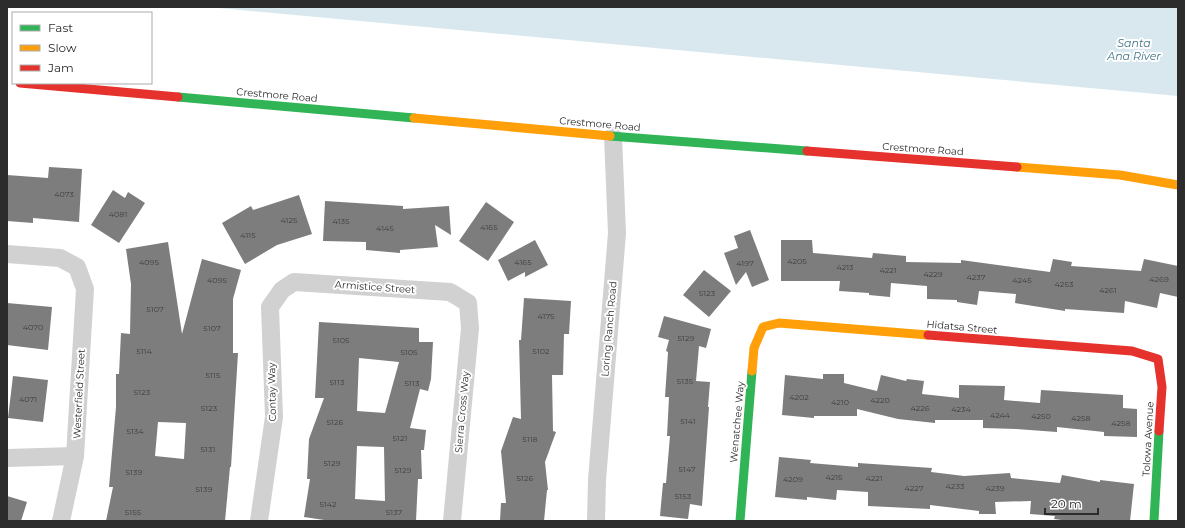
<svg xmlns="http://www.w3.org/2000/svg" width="1185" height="528" font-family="Montserrat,sans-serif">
  <rect width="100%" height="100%" fill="#fff"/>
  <path fill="#d8e8ee" d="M208,7H1178V96Z"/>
  <g fill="#7d7d7d" fill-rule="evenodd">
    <path d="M49,167L82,169L79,222L33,218V223L7,221V175L48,178Z"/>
    <path d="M113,190L125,198L128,192L145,203L119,243L91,225Z"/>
    <path d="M299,195L312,234L277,245L245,264L222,223L251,206L253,210Z"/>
    <path d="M325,201L403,206V209L449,206L451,235L435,225L438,247L400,250V253L366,250V242L323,241Z"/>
    <path d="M486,202L514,222L488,261L459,241Z"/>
    <path d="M750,230L769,280L752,287L746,272L736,285L724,253L738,248L734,236Z"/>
    <path d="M535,240L548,265L525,277V272L508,281L498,260Z"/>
    <path d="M781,240H812L813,253L872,258L873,253L906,256V262L961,263V260L1050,272L1053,259L1072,262L1071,266L1141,271L1144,259L1178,266V297L1160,293L1157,308L1125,301L1124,313L1065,309V311L1015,303L1016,294L979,291L977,305L957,302V300L927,299V286L891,283L890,297L869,295V293L839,291L840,281H781Z"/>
    <path d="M168,242L182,334L202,259L241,270L233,299V353H238L231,467H230L225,521H106L113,487H109L116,407V374H119L121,333L130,334L131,284L126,249ZM158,422L186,423L184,459L155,456Z"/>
    <path d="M704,270L731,291L709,317L683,295Z"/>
    <path d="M524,298L571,301L569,334H564L563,375H552L553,431L556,432L545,462L548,490H547L544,521H500L501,503H506L501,451L513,417L521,419L519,340H521Z"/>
    <path d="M7,303L52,307L48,350L7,345Z"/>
    <path d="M664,316L711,329L706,348L699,346L696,381L710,382L708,407H709L702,506L690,504L688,519L660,516L663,483H666L670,436H667L669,397H665L668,352L666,351L669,340L658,337Z"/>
    <path d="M319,322L419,328V342H433L431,379L428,391L420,389L410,428L426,430L424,450H421L422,479H418L416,521H331L304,517L310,479H307L309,439L324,398H315ZM359,358L399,362L385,413L357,411ZM357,446L384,447L385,501L355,499Z"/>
    <path d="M823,374H844V383L877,391L881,375L906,381L907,379L924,381L922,394L959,398V385L1005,386L1004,400L1040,403L1041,390L1123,395V408L1137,409V437L1104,436V432L1057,427V432L1016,429L983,428V420H935V423L898,419L857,409V416H814V418L782,415L785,375L823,379Z"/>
    <path d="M13,376L48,380L43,422L8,418Z"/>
    <path d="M779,457L811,460L810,463L858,467V463L932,468L931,472L964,476L1010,473L1011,478L1060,483L1062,475L1100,482V480L1134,484L1130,521H1069L1054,519L1055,516L1030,514L1031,501L995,502L996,514H979V511L930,505V509L868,506V492L837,490L836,500L807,497V500L775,497Z"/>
    <path d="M7,496L27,502L21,521H7Z"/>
  </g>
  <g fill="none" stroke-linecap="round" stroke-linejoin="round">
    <g stroke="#d1d1d1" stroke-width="18">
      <path d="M7,254L60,258L77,267L85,289L75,456L61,521"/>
      <path d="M7,458L75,456"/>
      <path d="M259,521L274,417L270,307L282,290L294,282L450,292L468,303L470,328L452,521"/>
      <path d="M596,521L597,480L617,233L613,136"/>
    </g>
    <g stroke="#30b455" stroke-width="9">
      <path d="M178,97L414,118"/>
      <path d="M610,136L807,151"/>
      <path d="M740,521L752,371"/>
      <path d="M1154,521L1159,431"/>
    </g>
    <g stroke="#ff9f0a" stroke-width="9">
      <path d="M414,118L610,136"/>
      <path d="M1017,167L1120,175L1178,185"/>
      <path d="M752,371L754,348L763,327L779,323L928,335"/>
    </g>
    <g stroke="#e5322d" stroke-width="9">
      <path d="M20,83L178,97"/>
      <path d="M807,151L1017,167"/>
      <path d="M928,335L1132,351L1158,359L1162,387L1159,431"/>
    </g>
  </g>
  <g text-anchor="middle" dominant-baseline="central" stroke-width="4" stroke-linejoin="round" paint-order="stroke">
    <g font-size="8" fill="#404040">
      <text x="64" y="194">4073</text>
      <text x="118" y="214">4081</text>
      <text x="289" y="220">4125</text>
      <text x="341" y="221">4135</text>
      <text x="489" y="227">4165</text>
      <text x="385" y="228">4145</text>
      <text x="248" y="235">4115</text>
      <text x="797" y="261">4205</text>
      <text x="149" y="262">4095</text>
      <text x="523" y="262">4165</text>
      <text x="745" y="263">4197</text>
      <text x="845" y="267">4213</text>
      <text x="888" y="270">4221</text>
      <text x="933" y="274">4229</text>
      <text x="976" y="277">4237</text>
      <text x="1159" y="279">4269</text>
      <text x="217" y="280">4095</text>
      <text x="1022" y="280">4245</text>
      <text x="1064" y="284">4253</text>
      <text x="1108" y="290">4261</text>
      <text x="707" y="293">5123</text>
      <text x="155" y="309">5107</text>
      <text x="546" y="316">4175</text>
      <text x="33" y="327">4070</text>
      <text x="212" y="328">5107</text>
      <text x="686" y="338">5129</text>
      <text x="341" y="340">5105</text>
      <text x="144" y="351">5114</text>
      <text x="541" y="351">5102</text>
      <text x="409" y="352">5105</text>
      <text x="213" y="375">5115</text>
      <text x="685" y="381">5135</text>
      <text x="337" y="382">5113</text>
      <text x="412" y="383">5113</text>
      <text x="142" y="392">5123</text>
      <text x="799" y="397">4202</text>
      <text x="28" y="399">4071</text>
      <text x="880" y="400">4220</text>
      <text x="840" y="402">4210</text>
      <text x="209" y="408">5123</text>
      <text x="920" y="408">4226</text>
      <text x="961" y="409">4234</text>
      <text x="1000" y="415">4244</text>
      <text x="1041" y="416">4250</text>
      <text x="1081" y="418">4258</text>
      <text x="688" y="421">5141</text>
      <text x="335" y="422">5126</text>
      <text x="1121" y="423">4258</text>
      <text x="135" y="431">5134</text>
      <text x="400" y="438">5121</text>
      <text x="530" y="439">5118</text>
      <text x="208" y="449">5131</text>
      <text x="332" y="463">5129</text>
      <text x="687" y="469">5147</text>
      <text x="403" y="470">5129</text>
      <text x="134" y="472">5139</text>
      <text x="834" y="477">4215</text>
      <text x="525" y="478">5126</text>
      <text x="874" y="478">4221</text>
      <text x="793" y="479">4209</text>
      <text x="955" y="486">4233</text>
      <text x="914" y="488">4227</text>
      <text x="995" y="488">4239</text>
      <text x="204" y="489">5139</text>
      <text x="683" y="496">5153</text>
      <text x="328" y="504">5142</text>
      <text x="133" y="512">5155</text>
      <text x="394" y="512">5137</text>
    </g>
    <g font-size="10" fill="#2c2c2c" stroke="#fff">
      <text transform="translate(277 95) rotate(5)">Crestmore Road</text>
      <text transform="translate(600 124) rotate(5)">Crestmore Road</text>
      <text transform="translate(923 149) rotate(4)">Crestmore Road</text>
      <text transform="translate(375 287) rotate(4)">Armistice Street</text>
      <text transform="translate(962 327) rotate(5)">Hidatsa Street</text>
      <text transform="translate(609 329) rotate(-85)">Loring Ranch Road</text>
      <text transform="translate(272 392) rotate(-91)">Contay Way</text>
      <text transform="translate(79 394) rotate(-87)">Westerfield Street</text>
      <text transform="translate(462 412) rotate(-85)">Sierra Cross Way</text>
      <text transform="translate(737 422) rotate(-85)">Wenatchee Way</text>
      <text transform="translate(1148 439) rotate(-87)">Tolowa Avenue</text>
    </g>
    <g font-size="11" font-style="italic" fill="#417387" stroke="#fff">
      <text x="1134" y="43">Santa<tspan x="1134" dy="13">Ana River</tspan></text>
    </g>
  </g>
  <rect width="1185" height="528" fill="none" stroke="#2c2c2c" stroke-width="16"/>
  <rect x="12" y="12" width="140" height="72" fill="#ffffff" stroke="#ababab"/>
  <rect x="20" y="25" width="20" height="6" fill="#30b455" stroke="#ababab"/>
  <text x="48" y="32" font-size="12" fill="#2c2c2c">Fast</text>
  <rect x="20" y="45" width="20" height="6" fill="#ff9f0a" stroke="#ababab"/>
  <text x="48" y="52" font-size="12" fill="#2c2c2c">Slow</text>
  <rect x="20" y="65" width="20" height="6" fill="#e5322d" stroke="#ababab"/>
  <text x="48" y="72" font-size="12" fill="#2c2c2c">Jam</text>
  <path d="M1045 508v6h53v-6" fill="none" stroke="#2c2c2c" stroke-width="2"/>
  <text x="1051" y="508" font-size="12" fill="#2c2c2c" stroke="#ffffff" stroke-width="3" paint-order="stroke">20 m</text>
</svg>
